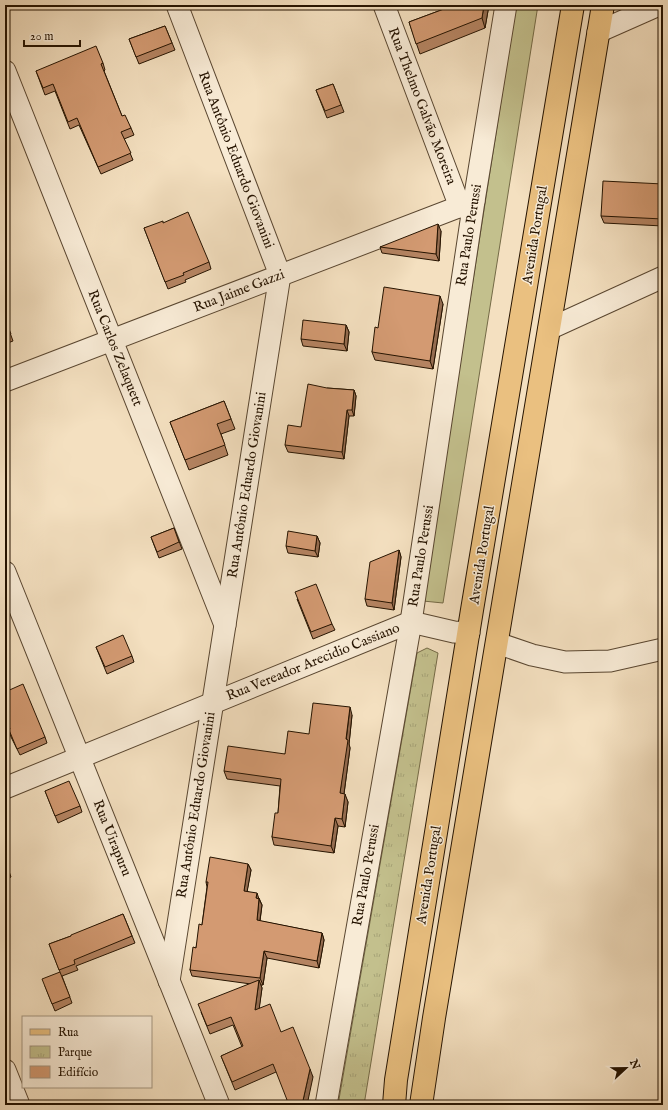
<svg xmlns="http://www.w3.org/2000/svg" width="668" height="1110" font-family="'IM FELL English',serif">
  <defs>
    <pattern id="park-tufts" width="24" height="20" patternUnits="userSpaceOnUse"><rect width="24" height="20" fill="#c3c08d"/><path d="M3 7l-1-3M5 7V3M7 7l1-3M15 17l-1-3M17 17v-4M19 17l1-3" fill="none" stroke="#a7a478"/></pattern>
  </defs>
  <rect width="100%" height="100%" fill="#f4e0c0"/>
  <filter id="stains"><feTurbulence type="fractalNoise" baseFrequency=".005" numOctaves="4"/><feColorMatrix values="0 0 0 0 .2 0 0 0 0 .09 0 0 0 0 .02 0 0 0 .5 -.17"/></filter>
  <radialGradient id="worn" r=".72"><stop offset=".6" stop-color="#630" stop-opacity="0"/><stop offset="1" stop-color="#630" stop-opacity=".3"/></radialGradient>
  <path fill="#c3c08d" stroke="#746a46" d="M516,5H538L443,603L423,601Z"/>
  <path fill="url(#park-tufts)" stroke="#746a46" d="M427,648L438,653L364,1105H338L417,653Z"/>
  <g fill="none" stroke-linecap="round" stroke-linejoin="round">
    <defs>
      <g id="minor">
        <path d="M384,5L460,207"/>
        <path d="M598,32L659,5"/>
        <path d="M5,71L225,625"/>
        <path d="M549,329L663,277"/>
        <path d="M5,381L474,201"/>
        <path d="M5,572L219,1105"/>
        <path d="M497,643L532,655L565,662L610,661L663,649"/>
        <path d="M5,788L411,622L454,632L469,633"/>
        <path d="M169,981L280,275L177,5"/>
        <path d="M5,1070L19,1105"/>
        <path d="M326,1105L411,622L474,201L506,5"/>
      </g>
      <g id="major">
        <path d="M394,1105L396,1080L472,610L573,5"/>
        <path d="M421,1105L434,1018L603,5"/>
      </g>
    </defs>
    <use href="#minor" stroke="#594630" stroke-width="23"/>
    <use href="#major" stroke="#251300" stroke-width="24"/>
    <use href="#minor" stroke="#f8ebd6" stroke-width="21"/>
    <use href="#major" stroke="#eac080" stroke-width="22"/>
  </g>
  <g fill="#b58462" stroke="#251300">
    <path d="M452,5H489L485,28L420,54L409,22L452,6Z"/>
    <path d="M165,26L175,50L139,64L129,39Z"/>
    <path d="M103,63L105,70L104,71L122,116L131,128L134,135L124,139L133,160L101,174L79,125L70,129L55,91L45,95L36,71Z"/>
    <path d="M333,84L344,112L327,118L316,90Z"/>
    <path d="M663,184V226L604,223L601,216Z"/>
    <path d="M163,223L209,262L211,269L185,280L186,282L168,289L144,228Z"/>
    <path d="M441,231L439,261L382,253L380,247Z"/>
    <path d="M443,304L433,369L375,360L372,352L378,328Z"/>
    <path d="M5,319L13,341L5,344Z"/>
    <path d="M346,325L349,332L347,351L303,346L301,339Z"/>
    <path d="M327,388L354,390L356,396L354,416H349L344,459L288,452L285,445L301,427Z"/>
    <path d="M224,401L235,429L221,434L228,455L189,470L170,422Z"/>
    <path d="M174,528L182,549L159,558L151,537Z"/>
    <path d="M317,536L320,543L318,557L288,553L286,546Z"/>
    <path d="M399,550L401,557L394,610L367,606L365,599Z"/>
    <path d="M297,599L332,624L335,630L313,639Z"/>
    <path d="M96,647L132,656L134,662L107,674Z"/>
    <path d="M5,692L45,737L47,743L20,755L11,737L9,730H10L5,718Z"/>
    <path d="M352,715L349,744L350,748L344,794L348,802L345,827L338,826L334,853L274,845L272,837L278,813L280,786L227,779L224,771L285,754L309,734Z"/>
    <path d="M45,791L80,806L82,812L58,823Z"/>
    <path d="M5,860L11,877L5,880Z"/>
    <path d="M248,864L251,870L247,891L259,898L262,905L260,921L322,933L324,940L319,968L267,958L263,985H261L262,988L259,1008L281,1032L313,1077L276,1072L235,1090L221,1056L242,1047L233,1025L210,1034L201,1012L251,984L192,976L190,970L202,925L207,887L206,882Z"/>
    <path d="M123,914L135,943L76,966L78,970L62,976L72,1003L55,1011L45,986L60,972L49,944L71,936Z"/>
  </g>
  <g fill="#946c50" stroke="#251300">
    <path d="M484,5H489L485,28L482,18Z"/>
    <path d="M438,224L441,231L439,261L436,254Z"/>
    <path d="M440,296L443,304L433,369L430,361Z"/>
    <path d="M346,325L349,332L347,351L344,344Z"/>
    <path d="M354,390L356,396L354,416L352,410Z"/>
    <path d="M347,410L349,416L344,459L342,452Z"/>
    <path d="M317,536L320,543L318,557L315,551Z"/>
    <path d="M399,550L401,557L394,610L392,603Z"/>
    <path d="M350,707L352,715L349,744L350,748L343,801L340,793Z"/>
    <path d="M345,794L348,802L345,827L342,819Z"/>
    <path d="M335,818L338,826L334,853L331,846Z"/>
    <path d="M248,864L251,870L246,898L244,891Z"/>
    <path d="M257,893L259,899L256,898Z"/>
    <path d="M259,899L262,905L259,927L257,920Z"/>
    <path d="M322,933L324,940L319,968L317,961Z"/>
    <path d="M264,951L267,958L263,985L260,978Z"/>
    <path d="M259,980L262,988L258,1018L255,1010Z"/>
    <path d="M310,1069L313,1077L307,1105H302Z"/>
  </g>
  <g fill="#d39a72" stroke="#251300">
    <path d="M452,5H484L482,18L416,44L409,22L452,6Z"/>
    <path d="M165,26L172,43L136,57L129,39Z"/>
    <path d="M96,46L103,63L101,64L122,116L125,115L131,128L121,132L131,153L98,167L77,118L68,122L53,84L43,88L36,71Z"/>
    <path d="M333,84L341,105L325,111L316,90Z"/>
    <path d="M603,181L663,184V219L601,216Z"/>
    <path d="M188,212L209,262L183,273L184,275L165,282L144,228L163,221V223Z"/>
    <path d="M438,224L436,254L380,247Z"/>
    <path d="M384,287L440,296L430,361L372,352L375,327L378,328Z"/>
    <path d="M5,319L11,334L5,336Z"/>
    <path d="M303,320L346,325L344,344L301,339Z"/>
    <path d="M308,384L327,388L354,390L352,410H347L342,452L285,445L288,425L301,427Z"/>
    <path d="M224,401L231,419L217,424L225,445L185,460L170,422Z"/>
    <path d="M174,528L179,542L157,552L151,537Z"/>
    <path d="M288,531L317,536L315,551L286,546Z"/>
    <path d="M399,550L392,603L365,599L370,562Z"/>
    <path d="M316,584L332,624L311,632L295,592Z"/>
    <path d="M123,635L132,656L105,667L96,647Z"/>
    <path d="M23,684L45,737L17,749L9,730L10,729L5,717V692Z"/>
    <path d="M313,703L350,707L346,739L348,740L340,793L345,794L342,819L335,818L331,846L272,837L275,813H278L281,779L224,771L228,746L285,754L288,731L309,734Z"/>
    <path d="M69,781L80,806L55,816L45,791Z"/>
    <path d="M210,857L248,864L244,891L257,893L256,898L259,899L257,920L322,933L317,961L264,951L260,978L190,970L193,947L196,948L199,924L202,925L208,882H206Z"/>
    <path d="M5,860L9,870L5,872Z"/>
    <path d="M123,914L132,936L74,960L75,964L59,970L49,944L71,936V935Z"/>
    <path d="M60,972L70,997L52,1004L42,979Z"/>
    <path d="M259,980L255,1010L270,1004L281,1032L293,1027L310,1069L302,1105H289L273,1064L232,1082L221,1056L243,1046L231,1017L207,1026L198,1004Z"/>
  </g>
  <g text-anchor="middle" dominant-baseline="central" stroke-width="3" stroke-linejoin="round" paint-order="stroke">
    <g font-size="14" fill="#251300" stroke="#f8ebd6">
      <text transform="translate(422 106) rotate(69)">Rua Thelmo Galvão Moreira</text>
      <text transform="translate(236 160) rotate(69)">Rua Antônio Eduardo Giovanini</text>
      <text transform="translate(469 235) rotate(-81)">Rua Paulo Perussi</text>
      <text transform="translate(535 235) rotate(-81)">Avenida Portugal</text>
      <text transform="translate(239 291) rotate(-21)">Rua Jaime Gazzi</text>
      <text transform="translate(115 348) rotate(68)">Rua Carlos Zelaquett</text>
      <text transform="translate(247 485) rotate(-81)">Rua Antônio Eduardo Giovanini</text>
      <text transform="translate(482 555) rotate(-81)">Avenida Portugal</text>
      <text transform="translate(421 556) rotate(-81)">Rua Paulo Perussi</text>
      <text transform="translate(313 662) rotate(-22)">Rua Vereador Arecidio Cassiano</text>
      <text transform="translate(196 805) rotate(-81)">Rua Antônio Eduardo Giovanini</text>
      <text transform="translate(112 838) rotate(68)">Rua Uirapuru</text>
      <text transform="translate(366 875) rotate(-80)">Rua Paulo Perussi</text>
      <text transform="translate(429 875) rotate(-81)">Avenida Portugal</text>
    </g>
  </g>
  <rect width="668" height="1110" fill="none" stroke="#f4e0c0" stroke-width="20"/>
  <rect x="6" y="6" width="656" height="1098" fill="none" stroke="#251300" stroke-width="2"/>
  <rect x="10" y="10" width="648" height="1090" fill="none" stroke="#251300"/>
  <rect x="22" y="1016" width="130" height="72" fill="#f8ebd6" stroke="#a49580"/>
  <rect x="30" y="1029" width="20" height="6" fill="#eac080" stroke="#a49580"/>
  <text x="58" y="1036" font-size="12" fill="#251300">Rua</text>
  <rect x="30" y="1046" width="20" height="12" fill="url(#park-tufts)" stroke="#a49580"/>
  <text x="58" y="1056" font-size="12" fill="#251300">Parque</text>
  <rect x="30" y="1066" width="20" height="12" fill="#d39a72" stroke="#a49580"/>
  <text x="58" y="1076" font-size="12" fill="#251300">Edifício</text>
  <g transform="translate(626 1068) rotate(68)" stroke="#f8ebd6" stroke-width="3" paint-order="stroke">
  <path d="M0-3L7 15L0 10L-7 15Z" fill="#251300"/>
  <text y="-6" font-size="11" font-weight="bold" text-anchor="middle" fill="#251300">N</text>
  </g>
  <path d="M24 40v6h56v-6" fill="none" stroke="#251300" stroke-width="2"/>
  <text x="30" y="40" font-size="12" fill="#251300" stroke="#f8ebd6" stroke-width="3" paint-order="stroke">20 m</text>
  <rect width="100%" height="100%" filter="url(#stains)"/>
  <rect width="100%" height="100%" fill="url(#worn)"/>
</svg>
